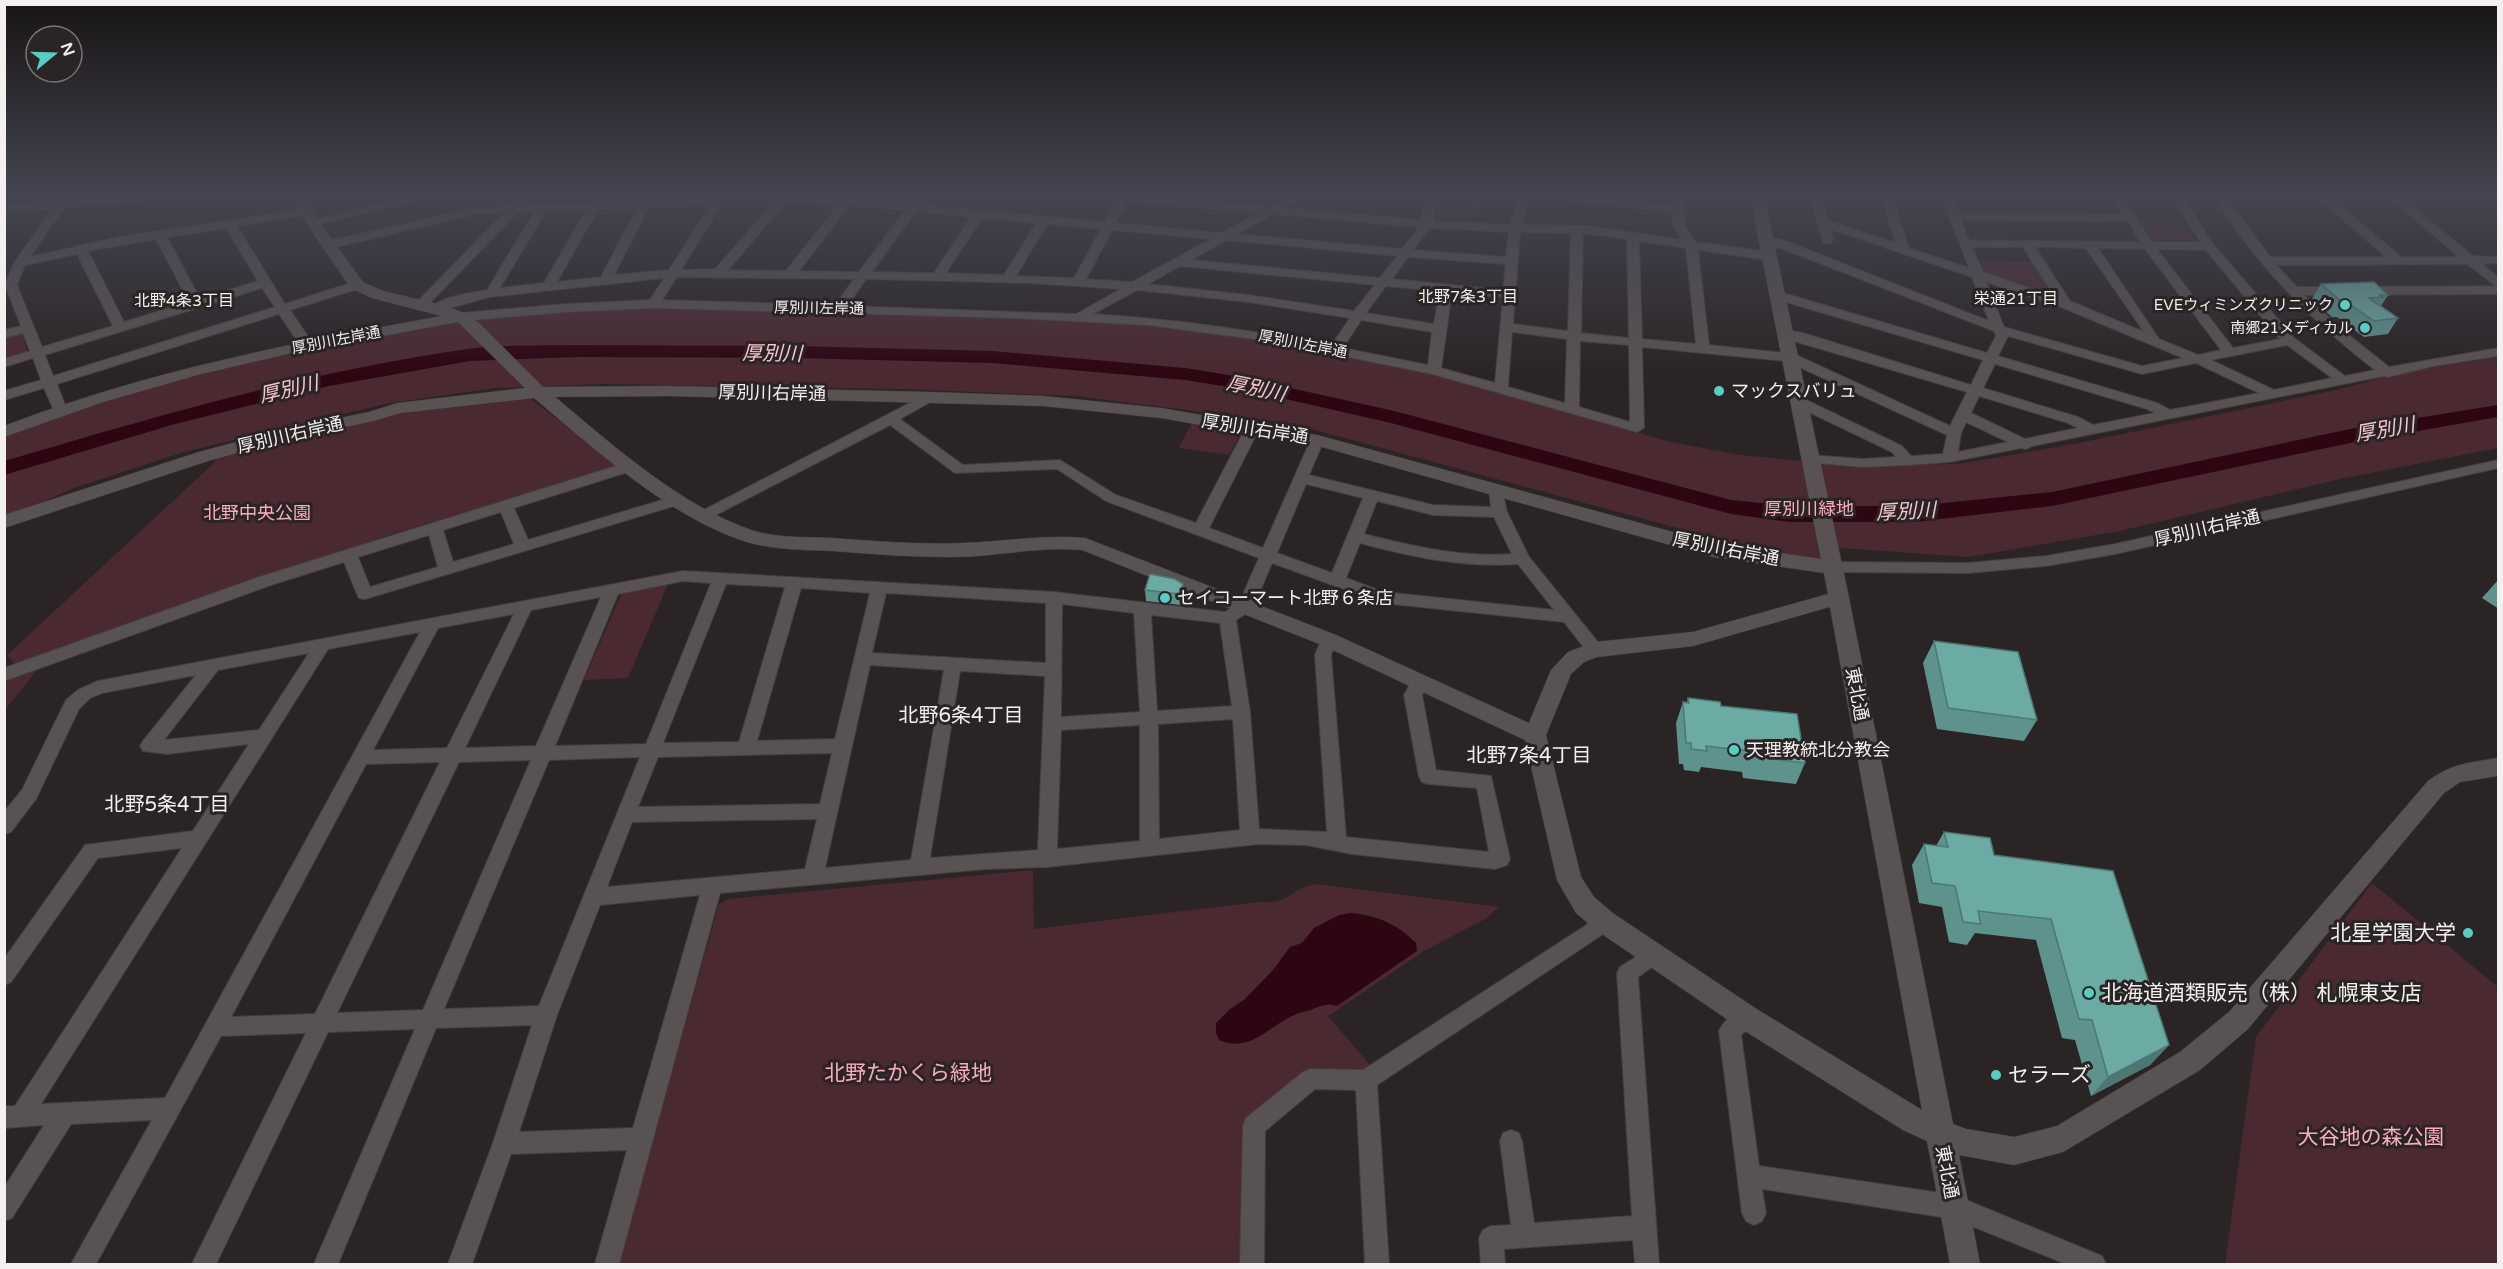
<svg xmlns="http://www.w3.org/2000/svg" width="2503" height="1269" font-family="'Varela Round','Noto Sans JP',sans-serif">
  <rect width="100%" height="100%" fill="#2a2425"/>
  <g fill="#4b2930">
    <path d="M806,195H913L907,203L903,204Z"/>
    <path d="M1438,195H1515L1514,201L1485,197L1468,221L1435,216Z"/>
    <path d="M2140,220L2181,222L2194,240H2154Z"/>
    <path d="M1980,260L2033,262L2051,291L2047,292L1984,271Z"/>
    <path d="M661,307L1128,323L1232,334L1427,370L1511,393L1666,441L1740,455L1855,466L1959,464L2079,443L2336,390L2403,372L2498,357V448L2340,479L2120,531L1968,557L1841,548L1819,560L1744,546L1289,423L1075,396L899,389L603,384L496,388L390,403L184,452L74,488L5,518V437L66,414L155,385L266,358L387,334L457,322L542,314Z"/>
    <path d="M17,333H22L27,352L5,359V337Z"/>
    <path d="M530,399L622,465L389,535L16,665L7,655L214,463V457L383,415Z"/>
    <path d="M1193,421L1242,429L1230,455L1179,448Z"/>
    <path d="M669,582L628,678L584,680L620,597L624,592Z"/>
    <path d="M38,669L5,710V679L9,674Z"/>
    <path d="M1033,870L1034,929L1258,902C1291,905 1288,889 1316,884L1499,907L1485,919L1424,951L1328,1016L1371,1066L1361,1073H1307L1246,1124L1247,1264H618L719,904L727,899Z"/>
    <path d="M2372,883L2498,987V1264H2225L2256,1037Z"/>
  </g>
  <path fill="#2d0612" d="M1351,913C1379,916 1397,924 1416,943L1417,951L1337,1006C1326,1003 1321,1006 1310,1010C1306,1012 1301,1012 1297,1014C1270,1024 1251,1054 1219,1040L1216,1033V1023L1229,1010L1245,999L1273,970L1290,947L1302,943L1314,928L1339,915Z"/>
  <g fill="none" stroke-linecap="round" stroke-linejoin="round">
    <path fill="#2d0612" fill-rule="evenodd" d="M577,345L795,346L992,351L1185,368L1241,377L1394,411L1731,500L1790,506H1915L2052,492L2355,428L2498,405V417L2355,442L2052,506L1915,522H1790L1731,514L1391,423L1241,389L1185,380L992,363L795,358L577,357L470,361L329,386L175,424L4,475V461C157,416 310,371 468,349C503,344 541,346 577,345Z"/>
    <defs>
      <g id="minor">
        <path d="M418,195H440L313,226L307,223L313,220Z"/>
        <path d="M521,195H533L524,206L590,203L597,198L601,199L602,202L641,201L644,195H654L652,200L727,195L681,270L715,269L780,195H816L910,204L916,195H927L920,205L1104,222L1116,200L1097,195H1145L1270,207L1290,195H1304L1284,208L1422,220L1425,195H1437L1433,221L1510,225L1519,195H1531L1522,225L1588,226L1683,240L1673,226L1672,212L1543,198L1538,195H1580L1671,205L1670,195H1682L1685,226L1696,242L1768,252L1774,256L1768,260L1698,250L1709,345L1794,354L1950,426L1967,392L1780,337L1779,334L1785,330L1803,333L1971,385L1983,360L1772,298L1770,295L1772,292H1780L1987,353L1996,336L1994,331L1783,249L1762,243L1760,240L1766,236L1791,243L1989,321L1972,277L1830,229L1833,240L1831,243H1823L1810,195H1822L1828,221L1896,243L1880,195H1891L1909,248L1969,268L1941,195H1952L1959,213L2123,214L2112,195H2123L2152,242H2201L2170,195H2181L2213,244L2294,338L2345,376L2375,370C2312,321 2254,264 2214,195H2328L2401,257H2459L2386,195H2398L2473,256L2498,257V263L2482,264L2498,277V294L2304,295L2345,332L2389,367L2498,348V356L2434,366L2388,377L2384,376L2032,446L2026,449L2021,448L1950,462L1908,465L1863,467L1805,462L1803,459L1810,455L1863,459L1896,457L1892,452L1794,405L1792,402L1794,399H1804L1902,446L1911,456L1943,454L1947,435L1786,361L1642,347L1644,428L1637,432L1432,374L1269,341L1147,325L1010,318L654,308L566,312L461,321L455,317L461,313L566,304L650,300L664,278L489,297L436,312L432,311L430,308C443,296 470,293 487,290L534,212L517,213L425,308L421,309L415,305L417,302L504,213L475,214L328,249L322,245L328,241L475,208L511,206ZM2319,199L2386,257H2270L2229,200ZM788,200L839,204L786,271L728,270ZM1127,201L1259,213L1222,233L1115,223ZM710,205L669,270L614,275L649,207ZM850,205L905,210L859,272L799,271ZM637,208L601,277L557,282L598,209ZM586,210L544,283L500,288L546,211ZM916,211L971,217L934,273L872,272ZM1274,214L1419,227L1402,249L1237,234ZM982,218L1036,223L1004,275L946,273ZM1961,220L2128,221L2140,242L1969,240ZM1047,224L1101,229L1074,278L1016,276ZM1430,228L1509,232L1506,257L1413,250ZM1112,230L1211,239L1132,282L1086,279ZM1520,232L1571,233L1568,331L1513,324ZM1583,233L1627,239L1629,338L1581,333ZM1226,240L1397,256L1380,278L1191,260ZM1639,241L1686,248L1696,344L1642,339ZM1972,247H2023L2054,296L1983,272ZM2035,247L2086,248L2144,332L2070,301ZM2098,248L2145,249L2221,350L2198,355L2159,339ZM2157,249L2206,250L2280,339L2233,348ZM1408,257L1506,264L1503,290L1392,279ZM2467,264L2496,286L2297,287L2276,265ZM1180,266L1375,285L1354,311L1248,295L1148,284ZM677,277L854,279L835,305L662,300ZM866,279L1029,283L1121,289L1076,314L847,306ZM1986,282L2061,307L2183,358L2142,366L2004,327ZM1386,286L1440,291L1434,324L1366,313ZM1137,290L1248,302L1350,318L1331,346C1253,330 1173,319 1093,314ZM1452,292L1503,297L1495,383L1441,368ZM1361,320L1432,332L1428,365L1343,348ZM1512,332L1567,339L1565,403L1508,387ZM2008,336L2142,374L2196,363L2259,393L2170,410L2157,403L1998,356ZM1580,341L1629,345L1630,422L1579,407ZM2287,345L2332,378L2274,390L2211,360ZM1995,364L2147,409L2155,413L2093,425L2078,417L1983,388ZM1979,396L2068,423L2078,428L2025,439L1971,413ZM1966,422L2008,442L1958,452L1961,433Z"/>
        <path d="M60,202L66,205L30,257L118,237L307,209L313,212L311,214L237,226L285,304L357,281L363,285L361,288L290,310L314,345L312,348H302L279,314L57,384L67,410L65,413H55L44,388L4,400V391L41,380L33,358L4,367V359L30,351L23,333L4,338V330L21,326L5,285L14,263L56,203ZM226,228L258,281L200,299L167,237ZM156,239L189,302L124,322L88,251ZM77,254L113,326L42,347L17,285L25,265ZM262,288L275,307L53,376L45,355Z"/>
        <path d="M929,393L934,394L936,397L934,400L900,419L963,465L1060,460L1116,495L1196,523L1245,429L1252,425L1257,426L1259,429L1209,528L1263,548L1312,437H1322L1324,440L1309,475L1433,505L1491,507L1489,489L1491,486H1501L1507,512L1529,557L1601,646L1603,650L1601,654H1589L1564,622L1382,603L1272,563L1252,610L1236,620L1250,712L1259,829L1327,832L1315,655L1323,636H1335L1337,640L1331,655L1346,837L1489,852L1477,788L1428,784L1422,782L1419,777L1404,695L1414,677L1420,675L1426,677L1429,681L1422,695L1436,770L1491,776L1510,859L1507,865L1495,869L1352,854L1306,845L1259,844L1047,867L986,869L720,893L619,1264H595L627,1150L511,1154L472,1264H448L493,1143L532,1025L436,1028L338,1264H314L415,1029L328,1032L216,1264H192L306,1033L221,1036L96,1264H71L152,1120L71,1124L12,1218L4,1221V1188L44,1125L4,1128V1106H15L182,848L98,858L11,982L4,985V959L85,845L193,831L249,744L167,754L143,751L140,746L143,741L196,675L102,693L90,698L79,709L36,799L11,832L4,834V812L22,790L66,700L78,690L98,681L683,571L1054,592L1225,612L1239,603L1259,558L1106,501L1057,469L955,473L890,425L708,519H698L695,516L698,513ZM1306,484L1363,498L1332,573L1277,553ZM1377,501L1433,515L1494,517L1512,554C1462,558 1412,546 1364,534ZM1360,543C1412,557 1464,568 1518,564L1554,610L1384,592L1346,578ZM683,581L711,583L646,744L555,746L618,594ZM726,584L785,587L739,742L663,743ZM801,588L870,593L835,739L757,741ZM886,593L1046,603V663L872,653ZM601,597L536,746L465,748L531,610ZM1062,604L1134,613L1140,712L1061,717ZM514,614L447,748L373,750L438,628ZM1151,615L1220,623L1232,706L1157,711ZM420,632L165,1098L41,1104L328,649ZM309,653L259,730L164,740L218,670ZM870,665L944,670L911,860L825,868ZM960,671L1045,676L1038,850L930,858ZM1233,719L1240,830L1159,839L1158,724ZM1140,725V841L1057,849L1061,730ZM832,753L820,804L638,807L658,757ZM640,757L539,1006L444,1009L549,760ZM531,760L423,1010L337,1013L459,762ZM440,762L315,1014L231,1017L366,764ZM817,819L805,869L607,887L632,822ZM700,895L633,1128L519,1132L557,1015L600,905Z"/>
        <path d="M2498,460V468L2115,554L2046,566L1968,573L1831,572L1825,571L1823,567L1825,563L1831,562L1968,563L2046,556L2115,544Z"/>
        <path d="M629,462L636,467L634,470L514,508L528,540L679,495L686,500L684,503L365,599L359,598L357,594L344,562L271,585L4,681V668L259,577ZM501,512L514,544L453,562L443,530ZM429,535L438,567L370,587L358,557Z"/>
        <path d="M1605,913L1612,916L1615,922L1612,928L1377,1085L1389,1264H1365L1356,1090L1315,1089L1265,1131L1264,1264H1240L1243,1126L1246,1118L1303,1072L1311,1069L1363,1070Z"/>
        <path d="M1653,946L1660,949L1663,955L1660,961L1638,977L1659,1264H1635L1633,1240L1504,1249L1505,1264H1481L1479,1238L1483,1230L1491,1226L1511,1225L1500,1141L1503,1133L1511,1130L1519,1133L1522,1141L1534,1223L1632,1216L1617,973L1620,967Z"/>
        <path d="M1746,1007L1753,1010L1757,1017L1753,1024L1741,1035L1759,1166L1954,1195L2102,1256L2106,1264H2066L1954,1219L1762,1189L1766,1213L1762,1221L1754,1225L1746,1221L1742,1213L1719,1031C1724,1020 1735,1012 1746,1007Z"/>
      </g>
      <g id="tertiary">
        <path d="M108,195H169L162,199L4,213V205Z"/>
        <path d="M291,195H305L320,223L363,282L383,291L442,305L467,314L480,324L543,387L669,386L929,392L1043,396L1161,408L1317,435L1713,543L1821,559L1750,195H1764L1849,598L1953,1124L1966,1129L2014,1137L2057,1126L2180,1052L2230,1011L2428,781C2453,763 2468,763 2498,758V776L2460,782L2444,793L2248,1029L2200,1070L2063,1152L2014,1165L1959,1155L1980,1264H1950L1927,1141L1903,1130L1737,1026L1596,930L1576,913L1557,880L1525,740L1322,645L1082,550C1039,546 995,557 951,557C911,557 872,554 833,551C805,550 774,550 747,542C670,518 595,449 534,398L400,413L373,421L281,441L211,460L4,528V515L199,452L278,431L369,412L398,403L525,388L458,322L291,353L197,375L103,402L4,437V426C150,370 289,344 442,316L372,298L351,288L306,223ZM669,396L1043,406L1161,418L1315,445L1713,557L1824,573L1828,594L1693,632L1595,642L1568,652L1551,670L1529,723L1336,635L1085,538C1044,534 1003,542 963,543C919,545 875,541 831,538C806,537 778,538 754,531C680,506 614,446 555,397ZM1830,607L1922,1110L1755,1008L1614,914L1594,897L1581,877L1546,735L1571,674L1584,662L1597,657L1693,646Z"/>
      </g>
    </defs>
    <use href="#minor" stroke="#443f40" stroke-width="2"/>
    <use href="#tertiary" stroke="#443f40" stroke-width="1"/>
    <use href="#minor" fill="#595253" fill-rule="evenodd"/>
    <use href="#tertiary" fill="#595253" fill-rule="evenodd"/>
  </g>
  <g fill="#5d928d">
    <path d="M2321,284L2388,295L2381,306L2398,318L2388,334L2364,337L2337,317H2332L2312,299Z"/>
    <path d="M2499,579V609L2482,598Z"/>
    <path d="M1183,584L1184,595L1181,605L1146,601L1145,590Z"/>
    <path d="M1934,641L2037,720L2024,741L1937,729L1923,663Z"/>
    <path d="M1688,698L1721,706L1805,763L1796,784L1743,778L1742,772L1701,767L1699,772L1684,770L1683,764H1679L1676,723L1683,702H1687Z"/>
    <path d="M1944,832L1994,855L2169,1045L2150,1065L2091,1096L2075,1040L2062,1038L2036,940L1975,933L1967,945L1949,942L1942,907L1919,903L1912,865L1924,844L1936,846Z"/>
  </g>
  <g fill="#4c7773">
    <path d="M1183,584L1184,595L1181,605L1180,594Z"/>
    <path d="M2169,1045L2150,1065L2091,1096L2108,1077Z"/>
  </g>
  <g fill="#6caaa4" stroke="#4c7773" stroke-width="1.5">
    <path d="M2374,282L2388,295H2380L2383,297L2369,298L2398,318L2374,321L2346,302H2342L2321,284Z"/>
    <path d="M1150,574L1175,579L1183,584L1180,594L1145,590Z"/>
    <path d="M1934,641L2018,652L2037,720L1948,708Z"/>
    <path d="M1688,698L1720,702L1721,706L1797,714L1805,763L1751,756L1750,751L1706,746L1707,751L1691,749V743H1686L1683,702L1689,703Z"/>
    <path d="M1944,832L1990,838L1994,855L2113,871L2169,1045L2108,1077L2092,1020L2079,1019L2051,919L1978,911L1981,924L1963,922L1955,886L1932,883L1924,844L1948,847Z"/>
  </g>
  <linearGradient id="sky" x2="0" y2="1"><stop stop-color="#171414"/><stop offset="0.52" stop-color="#444551"/><stop offset="1" stop-color="#444551" stop-opacity="0"/></linearGradient>
  <rect width="2503" height="373" fill="url(#sky)"/>
  <g fill="#56cec4" stroke="#2a2425" stroke-width="2">
    <circle cx="2345" cy="305" r="6"/>
    <circle cx="2365" cy="328" r="6"/>
    <circle cx="1719" cy="391" r="6"/>
    <circle cx="1165" cy="598" r="6"/>
    <circle cx="1734" cy="750" r="6"/>
    <circle cx="2468" cy="933" r="6"/>
    <circle cx="2089" cy="993" r="6"/>
    <circle cx="1996" cy="1075" r="6"/>
  </g>
  <g text-anchor="middle" dominant-baseline="central" stroke-width="6" stroke-linejoin="round" paint-order="stroke">
    <g font-size="15" fill="#f4f0f0" stroke="#2a2425" text-anchor="end">
      <text x="2333" y="305">EVEウィミンズクリニック</text>
      <text x="2353" y="328">南郷21メディカル</text>
    </g>
    <g font-size="15" fill="#f4f0f0" stroke="#2a2425">
      <text transform="translate(819 308) rotate(1)">厚別川左岸通</text>
      <text transform="translate(336 340) rotate(-11)">厚別川左岸通</text>
      <text transform="translate(1303 344) rotate(11)">厚別川左岸通</text>
    </g>
    <g font-size="16" fill="#f4f0f0" stroke="#2a2425">
      <text x="1468" y="297">北野7条3丁目</text>
      <text x="2016" y="299">栄通21丁目</text>
      <text x="184" y="301">北野4条3丁目</text>
    </g>
    <g font-size="18" fill="#f4f0f0" stroke="#2a2425" text-anchor="start">
      <text x="1731" y="391">マックスバリュ</text>
      <text x="1177" y="598">セイコーマート北野６条店</text>
      <text x="1746" y="750">天理教統北分教会</text>
    </g>
    <g font-size="18" fill="#f4f0f0" stroke="#2a2425">
      <text transform="translate(772 393) rotate(1)">厚別川右岸通</text>
      <text transform="translate(1255 429) rotate(9)">厚別川右岸通</text>
      <text transform="translate(290 435) rotate(-13)">厚別川右岸通</text>
      <text transform="translate(2207 528) rotate(-13)">厚別川右岸通</text>
      <text transform="translate(1726 549) rotate(11)">厚別川右岸通</text>
      <text transform="translate(1857 694) rotate(79)">東北通</text>
      <text transform="translate(1947 1172) rotate(79)">東北通</text>
    </g>
    <g font-size="18" fill="#fbacbc" stroke="#2a2425">
      <text x="1809" y="509">厚別川緑地</text>
      <text x="257" y="513">北野中央公園</text>
    </g>
    <g font-size="20" font-style="italic" fill="#f7c6cf" stroke="#2a2425">
      <text transform="translate(772 354) rotate(1)">厚別川</text>
      <text transform="translate(1256 389) rotate(12)">厚別川</text>
      <text transform="translate(289 390) rotate(-13)">厚別川</text>
      <text transform="translate(2385 430) rotate(-10)">厚別川</text>
      <text transform="translate(1906 512) rotate(-3)">厚別川</text>
    </g>
    <g font-size="20" fill="#f4f0f0" stroke="#2a2425">
      <text x="961" y="716">北野6条4丁目</text>
      <text x="1529" y="756">北野7条4丁目</text>
      <text x="167" y="805">北野5条4丁目</text>
    </g>
    <g font-size="21" fill="#f4f0f0" stroke="#2a2425" text-anchor="start">
      <text x="2456" y="933" text-anchor="end">北星学園大学</text>
      <text x="2101" y="993">北海道酒類販売（株） 札幌東支店</text>
      <text x="2008" y="1075">セラーズ</text>
    </g>
    <g font-size="21" fill="#fbacbc" stroke="#2a2425">
      <text x="908" y="1073">北野たかくら緑地</text>
      <text x="2371" y="1137">大谷地の森公園</text>
    </g>
  </g>
  <rect width="2503" height="1269" fill="none" stroke="#f4f0f0" stroke-width="12"/>
  <g transform="translate(54 54) rotate(71)"><circle r="28" fill="#2a2425" stroke="#7b7676" stroke-width="1.5"/>
  <path d="M0-4.5L10 22L0 15L-10 22Z" fill="#56cec4"/>
  <text y="-9" font-size="16" font-weight="bold" text-anchor="middle" fill="#f4f0f0">N</text>
  </g>
</svg>
